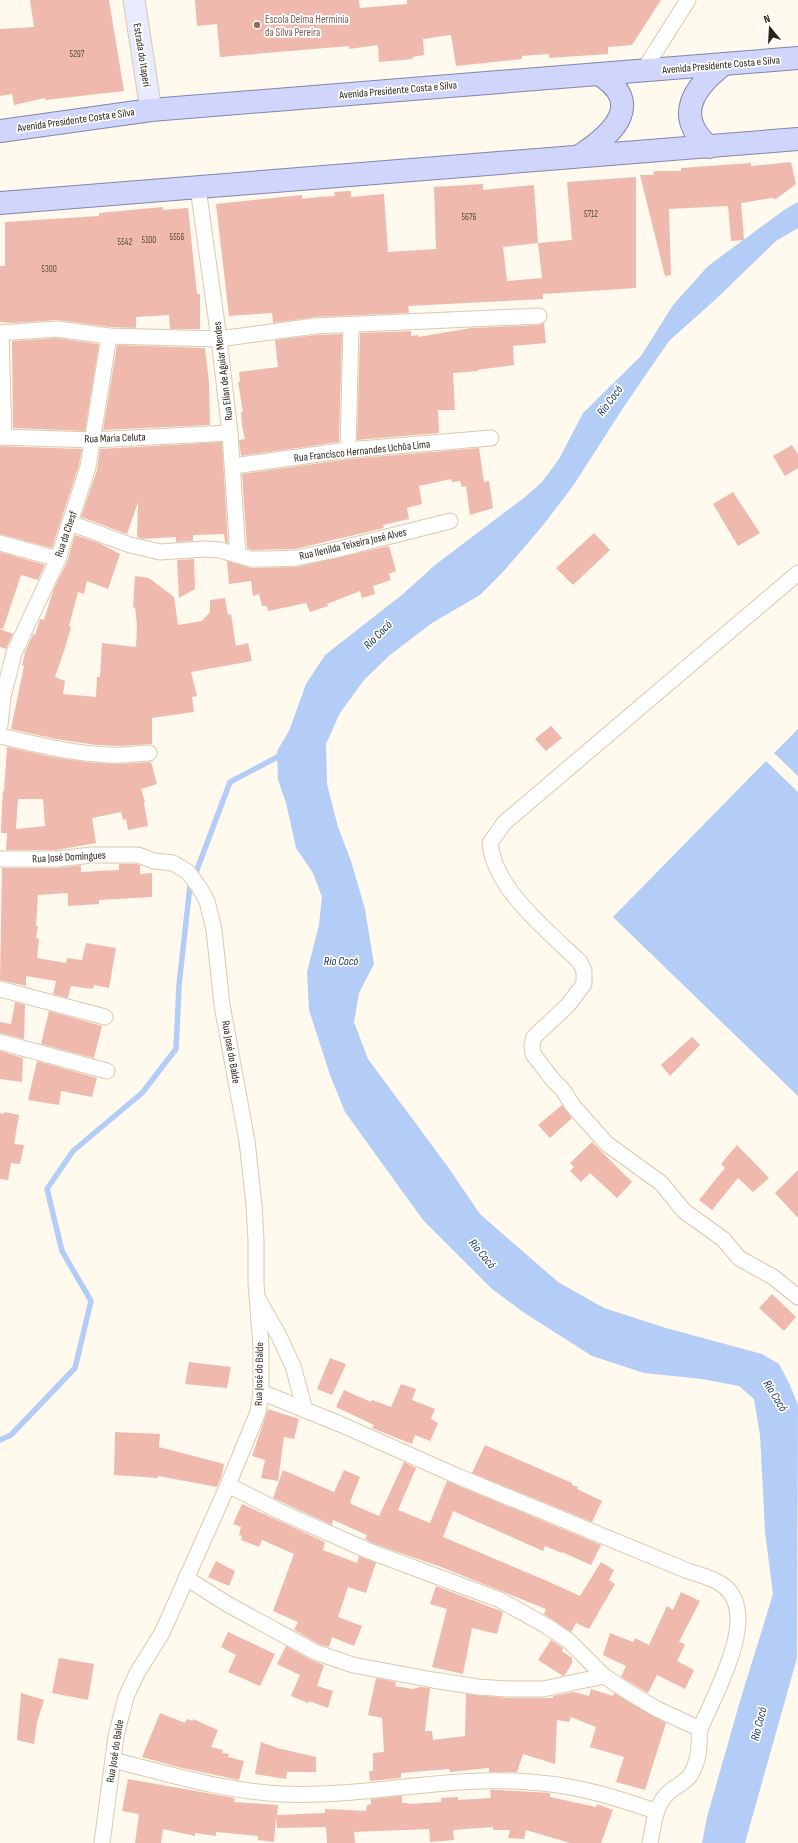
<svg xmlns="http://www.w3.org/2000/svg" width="798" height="1843" font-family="'Sofia Sans Condensed',sans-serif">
  <rect width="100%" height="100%" fill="#fff9ee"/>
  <g fill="#b4cdf6">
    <path d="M798,202V228L776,241L716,299L669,341L625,405L573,486L544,524L503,572L480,595L432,623L390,655L364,680L340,713L326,744L327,784L338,827L351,861L365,909L374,964L359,993L354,1022L368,1059L448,1167L480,1214L558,1282L604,1308L666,1328L762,1354L779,1364L789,1383L798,1405L797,1658L745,1843H702L707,1817L740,1701L773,1594L765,1532L760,1435L754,1399L739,1386L702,1379L644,1373L592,1356L523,1312L492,1289L423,1220L345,1112L330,1075L309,1010L307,972L319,925L322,897L313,873L296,848L286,803L278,780L277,751L289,731L306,684L325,655L403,594L435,565L525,497L542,482L559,459L583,413L641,356L673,305L708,266L784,210Z"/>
    <path d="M798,729V776L774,753Z"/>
    <path d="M766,761L798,792V1096L613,917Z"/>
  </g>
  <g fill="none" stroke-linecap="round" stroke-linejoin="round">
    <g stroke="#b4cdf6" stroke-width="5.5">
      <path d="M195,875L230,782L283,754"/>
      <path d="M0,1440L11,1435L75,1368L91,1301L62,1251L47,1189L73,1151L142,1093L176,1049L179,985L190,886"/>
    </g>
  </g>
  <g fill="#efbaad" fill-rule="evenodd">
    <path d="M30,0H109L124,91L45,100V98L14,105L12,94L0,96V29L34,27Z"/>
    <path d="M195,0H359L360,8L407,4V0H661L632,45L608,47V54L549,58V54L522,56V59L456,66L451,35L423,39L424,55L412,57L413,59L379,62L378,45L349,49V46L220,57L217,24L197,26Z"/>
    <path d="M791,162L796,184L776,199L771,198L741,203L744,240L731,241L728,206L669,209L671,275L665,276L640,175H653L654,171H681V168L751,163V166Z"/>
    <path d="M636,177V288L543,294V299L408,306L409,313L315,317L273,323L272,313L229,316L216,204L302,195V199L318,197L335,196L334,192L351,191V197L384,194L388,252L436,249L434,187L483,184V190L534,185L538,243L572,240L567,182ZM538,243L542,278L507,281L503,247Z"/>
    <path d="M163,207V210L188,208L197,294H200V329H170L169,315L136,317V328L110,327L57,320L13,323L0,322V266H5V222L99,216V213Z"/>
    <path d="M544,323L546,343L513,346L514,365L477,370L478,371L453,373L455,410H438L439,433L357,440L360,333L411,331V336L418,335V337L471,328L539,325Z"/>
    <path d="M342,334L339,442L241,456L239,440L245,439L242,426L241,412H243L238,382H240L239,372L278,367L275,340L316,335Z"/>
    <path d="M56,338L99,344L85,431L13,428L12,341Z"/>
    <path d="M117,345L205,348L209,382L210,425L103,430Z"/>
    <path d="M222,442L228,543L225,542L224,534L193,535V541L176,542V537L143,539L137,537L138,502L127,534L81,517L97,470L100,449Z"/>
    <path d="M792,445L798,454V468L785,476L773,456Z"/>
    <path d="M0,446L82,449L79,465L52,548L0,534Z"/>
    <path d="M479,448L484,482L489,481L493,508L470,515L466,486L462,487L460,481L452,482L451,479L419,486L422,504L407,508L409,519L383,525L384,528L295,549L252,550L247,548L242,474L349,459Z"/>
    <path d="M733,492L760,533L738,546L713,504Z"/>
    <path d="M594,533L610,550L573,585L556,568Z"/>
    <path d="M75,535L99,543L120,554L108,589L87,581L84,594L78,592L69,626L71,627L65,648L55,677L65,681L63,694L96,697L97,677H100L102,643L136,647L137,625L135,607L133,608L135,576L149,578L174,597L178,625L202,621L210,612V600L225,598L228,615L231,614L236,646L248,643L252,661L191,672L197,696L192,697L194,712L152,718V744L119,746L96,745L56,739L11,729L24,666L22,665L25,654H24L33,634L35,635L40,619L44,620L54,588L67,562Z"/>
    <path d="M389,546L396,571L389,574L391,580L373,586L375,594L362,598L360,591L327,604L328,606L310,612L306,603L268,611L267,606H262L259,594L253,596L251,581L229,584L227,561L251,568L296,567Z"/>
    <path d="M0,552L45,565L38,580L21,575L3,629L0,628Z"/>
    <path d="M194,559L195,589L179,598L177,560Z"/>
    <path d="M0,629L13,634L6,649L0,647Z"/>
    <path d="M551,726L562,738L546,751L535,739Z"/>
    <path d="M7,747L52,757L94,763L119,764L151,762L157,784L141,789L145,802L144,803L148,826L128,830L126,819L123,820L121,812L92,818L96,843L57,850H6L7,833H1L2,807L3,791H4ZM18,799H43L45,826L16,829Z"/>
    <path d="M119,864H136L140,865V874L152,873V897L99,900V904L68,906V893L38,895L36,926H38L36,938L39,939L37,958L66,963L67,958L82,960L86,943L116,948L109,988L94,985L93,989L71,986L68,998L53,994L56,981L26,976V986L0,980L2,868H58L81,865V872L119,870Z"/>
    <path d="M15,1002L25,1005L24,1039L0,1033V1022L11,1024Z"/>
    <path d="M49,1011L102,1026L94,1058L41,1044Z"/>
    <path d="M692,1037L700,1045L670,1076L661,1065Z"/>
    <path d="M0,1051L23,1058L22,1082L0,1079Z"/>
    <path d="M37,1061L97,1078L92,1097L61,1091L59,1105L28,1100Z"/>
    <path d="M562,1105L572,1118L550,1138L538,1125Z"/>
    <path d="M4,1112L19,1115L14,1144L24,1145L20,1164L11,1163L8,1180L0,1179V1113L3,1114Z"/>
    <path d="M592,1142L632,1182L617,1198L590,1173L581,1182L570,1171L574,1167L570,1163Z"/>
    <path d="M737,1145L769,1178L753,1192L738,1178L712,1210L699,1200L725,1168L721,1164Z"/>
    <path d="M798,1170V1218L775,1193Z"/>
    <path d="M772,1294L796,1317L784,1331L759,1308Z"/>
    <path d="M330,1358L346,1364L332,1395L317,1389Z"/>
    <path d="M189,1362L231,1367L227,1388L185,1384Z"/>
    <path d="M401,1384L416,1389L412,1400L435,1409L431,1419L438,1423L430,1441L415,1435L412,1444L372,1428L374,1425L336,1407L344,1390L371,1402L372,1400L391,1407Z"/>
    <path d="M268,1409L299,1419L294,1439L284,1437L278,1481L261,1478L265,1460L252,1456Z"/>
    <path d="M115,1432L160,1434L159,1447L224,1464L222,1475L217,1487L158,1476V1478L114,1475Z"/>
    <path d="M485,1445L572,1483V1485L578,1487L577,1489L602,1501L592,1522L472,1473Z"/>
    <path d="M404,1462L416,1468L398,1510L430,1523L447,1481L601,1545L591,1565L562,1552V1553L545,1546L543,1551L453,1511L443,1537L547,1581L580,1596L601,1562L614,1570L609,1580L615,1584L589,1629L576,1623L571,1632L544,1614L546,1609L441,1567L372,1543L365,1539L367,1535L333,1520L332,1525L273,1498L283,1470L334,1492L344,1470L360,1477L350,1502L351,1504L379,1516Z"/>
    <path d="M242,1504L325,1542L323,1550L357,1563L359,1556L376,1563L366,1593L348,1587L338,1617L362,1626L354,1646L332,1637L329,1647L319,1644L294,1630L298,1622L273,1611L294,1554L262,1540L259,1547L241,1540L242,1536L239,1535L241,1527L233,1524Z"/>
    <path d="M216,1561L235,1571L229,1586L208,1577Z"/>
    <path d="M436,1586L503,1612L497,1634L472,1628L463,1674L432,1667L447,1609L430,1604Z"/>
    <path d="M681,1592L700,1601L679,1642L685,1644L677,1661L694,1670L685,1689L657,1675L648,1693L621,1677L626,1666L603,1655L610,1633L633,1642L635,1638L649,1645L667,1606L673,1610Z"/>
    <path d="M228,1632L275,1654L260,1686L228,1672L236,1655L221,1647Z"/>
    <path d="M551,1640L563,1648L562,1651L572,1658V1663L565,1675L563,1676L538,1660Z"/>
    <path d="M286,1646L311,1660L324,1665L317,1686L333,1691L328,1708L309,1701L308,1703L291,1696L300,1675L277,1664Z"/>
    <path d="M59,1658L94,1664L88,1700L52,1693Z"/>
    <path d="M376,1678L396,1682L395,1686L413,1689L420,1687L430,1688L425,1731H432L433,1740L465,1736L466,1694L507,1698H553V1696L574,1692L589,1696L591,1689L613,1696L614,1693L666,1723L645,1790L616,1782L624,1757L590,1747L596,1727L571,1717L569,1722L557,1720L555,1764L523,1754L517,1772H489V1768L450,1772L449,1769L401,1773V1778L370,1781L369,1771H373V1753L384,1752L382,1718L368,1715Z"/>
    <path d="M21,1693L44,1700L37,1722L34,1744L17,1740Z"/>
    <path d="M160,1713L185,1723L187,1719L193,1721V1719L218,1730L211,1747L223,1750L222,1753L229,1754L228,1757L244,1761L239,1780L178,1767L142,1757Z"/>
    <path d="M261,1742L277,1748L316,1757V1772H287L286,1779L255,1774Z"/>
    <path d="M128,1779L235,1798L234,1802L278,1805L277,1815L325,1813V1809L366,1811L367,1805L371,1804V1799L402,1796V1803H408L409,1804L441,1802V1798L458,1797V1800L491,1798L490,1790H498L550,1793V1797L596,1807L597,1804L613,1810L601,1843H570L526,1830L524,1839L508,1838L510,1830H493V1827L453,1830L454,1840L430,1842L429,1829L354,1832L355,1843H327L326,1827L277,1828L276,1817L274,1842L258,1840V1836L216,1832V1836L195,1833V1836L163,1829L161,1843H135L139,1814L122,1811Z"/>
  </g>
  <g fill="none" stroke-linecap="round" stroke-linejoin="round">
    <defs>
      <g id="street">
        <path d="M643,71L688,0"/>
        <path d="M198,188L219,339L230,433L238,555"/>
        <path d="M0,333L56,329L109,336L219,339L315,326L539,316"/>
        <path d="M1,333L4,437"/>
        <path d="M0,437L93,440L230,433"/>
        <path d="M348,450L351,325"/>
        <path d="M234,466L348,450L491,438"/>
        <path d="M70,523L130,545L160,552L205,549L220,550L251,559H270L296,558L331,551L450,521"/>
        <path d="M0,543L58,559"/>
        <path d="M798,573L504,823L490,843C494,889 548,931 580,962L584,971V984L568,1005L534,1037L532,1045L533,1054L553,1080L563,1090L573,1106L607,1144L661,1183L684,1211L723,1239L739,1258L773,1277L798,1297"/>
        <path d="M0,725L3,697L14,653L58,559L88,467L109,336"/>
        <path d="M0,736C36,744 72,754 109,755C122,756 136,754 149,753"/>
        <path d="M0,859H58L91,855H138L154,861L173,863L188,872L199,887L207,901L214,930L222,1005L247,1141L254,1205L256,1240V1283L261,1347V1392L258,1412L228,1485L162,1633L137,1673L126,1697L116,1736L102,1843"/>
        <path d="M0,989L105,1017"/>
        <path d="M0,1042L107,1071"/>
        <path d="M258,1299L278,1334L293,1366L305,1410"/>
        <path d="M261,1392L340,1424L457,1476L688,1571C700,1575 714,1578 724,1586C761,1615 714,1695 701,1727C698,1732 700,1739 699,1745C699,1755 696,1765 691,1774C686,1783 675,1786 668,1793C654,1807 654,1825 650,1843"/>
        <path d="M228,1485L281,1512L369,1551L500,1600L545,1625L569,1641L604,1676L630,1693L657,1709L700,1729"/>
        <path d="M186,1578L229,1605L315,1652L353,1665L433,1680L478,1687L508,1689H543L604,1676"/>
        <path d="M113,1760C168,1774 224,1791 282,1794C364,1798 446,1775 529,1782C576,1785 611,1796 655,1811"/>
      </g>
      <path id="secondary" d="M134,0L151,110"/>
      <g id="primary">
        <path d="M0,131L151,110L798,58"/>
        <path d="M709,147C673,116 694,87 724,64"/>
        <path d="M581,155C614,133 645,103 599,74"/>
        <path d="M0,203L798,139"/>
      </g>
    </defs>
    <use href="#street" stroke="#d8cbae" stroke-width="17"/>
    <use href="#secondary" stroke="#d8cbae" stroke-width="23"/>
    <use href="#primary" stroke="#8186aa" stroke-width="24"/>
    <use href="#street" stroke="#fff" stroke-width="15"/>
    <use href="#secondary" stroke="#e8eafd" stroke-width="21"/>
    <use href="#primary" stroke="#d0d6fb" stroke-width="22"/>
  </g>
  <circle fill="#8d6e63" stroke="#fff" stroke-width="1.5" cx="257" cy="25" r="4"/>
  <g text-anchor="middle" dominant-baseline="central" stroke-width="3.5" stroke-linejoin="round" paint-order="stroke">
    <g font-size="9" fill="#5a4a3e">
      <text x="77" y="54">5297</text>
      <text x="591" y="214">5712</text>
      <text x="469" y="217">5676</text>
      <text x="177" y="237">5556</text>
      <text x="149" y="240">5100</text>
      <text x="125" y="242">5542</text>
      <text x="49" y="269">5300</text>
    </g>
    <g font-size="11" fill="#785e54" stroke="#fff" text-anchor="start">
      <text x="265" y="19">Escola Delma Hermínia<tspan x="265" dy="13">da Silva Pereira</tspan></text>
    </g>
    <g font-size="11" fill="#292419" stroke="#fff">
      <text transform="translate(142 55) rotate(81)">Estrada do Itaperi</text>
      <text transform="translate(721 65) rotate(-5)">Avenida Presidente Costa e Silva</text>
      <text transform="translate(398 90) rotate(-5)">Avenida Presidente Costa e Silva</text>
      <text transform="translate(76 120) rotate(-8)">Avenida Presidente Costa e Silva</text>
      <text transform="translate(223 371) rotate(-97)">Rua Elian de Aguiar Mendes</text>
      <text transform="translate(115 438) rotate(-2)">Rua Maria Celuta</text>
      <text transform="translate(362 451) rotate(-6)">Rua Francisco Hernandes Uchôa Lima</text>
      <text transform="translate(66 534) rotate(-71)">Rua da Chesf</text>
      <text transform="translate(353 544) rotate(-13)">Rua Ilenilda Teixeira José Alves</text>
      <text transform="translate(69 857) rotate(-3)">Rua José Domingues</text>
      <text transform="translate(231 1052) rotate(80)">Rua José do Balde</text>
      <text transform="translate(259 1374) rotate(-89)">Rua José do Balde</text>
      <text transform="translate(115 1751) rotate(-81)">Rua José do Balde</text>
    </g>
    <g font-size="12" font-style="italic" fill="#0c2a5a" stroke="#fff">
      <text transform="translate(610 401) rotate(-53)">Rio Cocó</text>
      <text transform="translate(378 635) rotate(-45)">Rio Cocó</text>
      <text x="341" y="961">Rio Cocó</text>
      <text transform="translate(482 1254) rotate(50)">Rio Cocó</text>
      <text transform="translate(775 1396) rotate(58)">Rio Cocó</text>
      <text transform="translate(759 1724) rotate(-76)">Rio Cocó</text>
    </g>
  </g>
  <g transform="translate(770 28) rotate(342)" stroke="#ffffff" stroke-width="3" paint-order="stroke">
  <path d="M0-3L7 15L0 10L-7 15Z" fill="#292419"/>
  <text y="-6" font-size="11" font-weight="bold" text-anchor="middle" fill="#292419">N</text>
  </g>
</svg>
